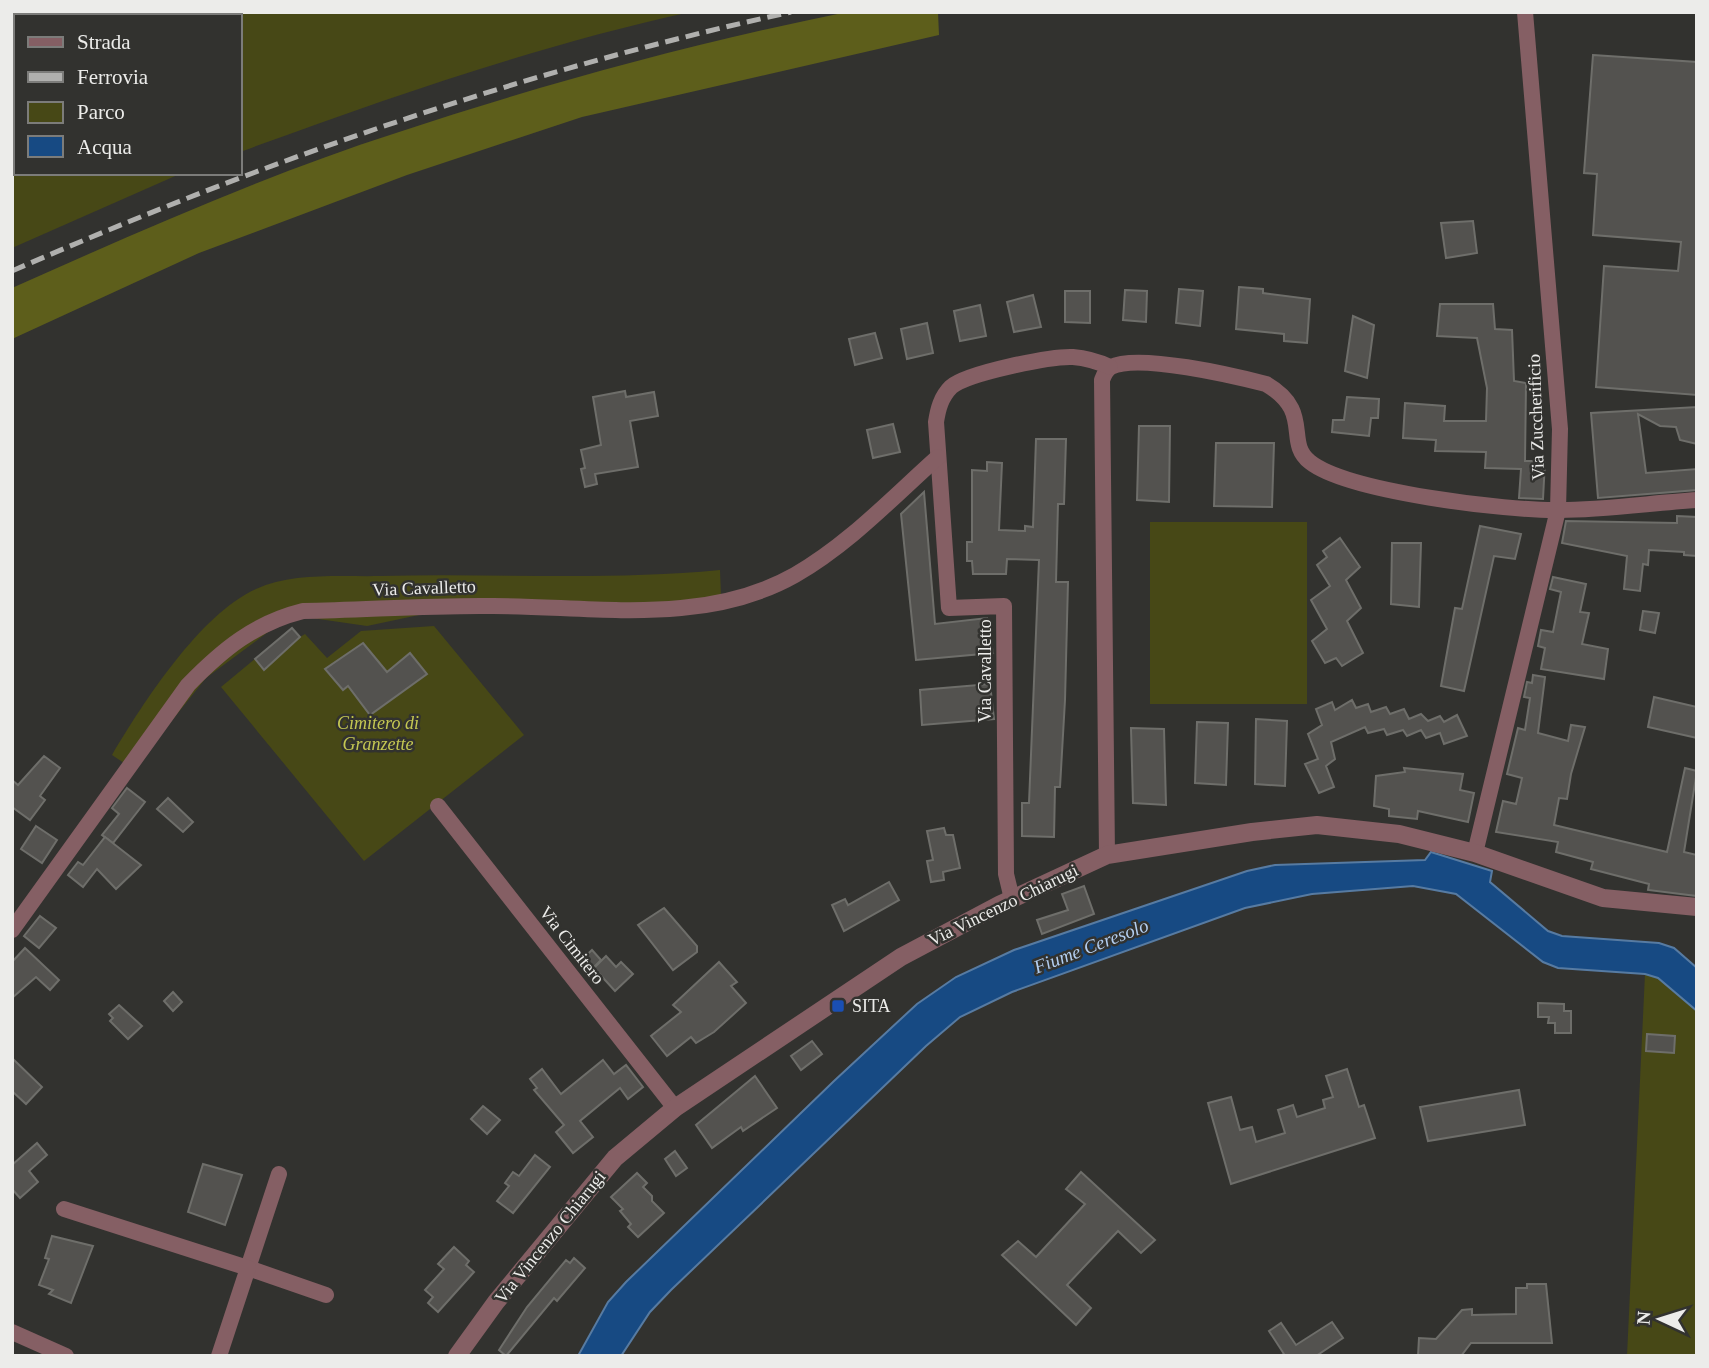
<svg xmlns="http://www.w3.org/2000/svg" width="1709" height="1368" font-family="'Times New Roman',serif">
  <rect width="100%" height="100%" fill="#32322f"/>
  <g fill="#474816">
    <path d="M12,12H690C536,46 387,98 240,152V16H16V173H182L12,248Z"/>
    <rect x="1150" y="522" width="157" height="182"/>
    <path d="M720,570L721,596L668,606L452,608L367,626L291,615L206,678L133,769L112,755C143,703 200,614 256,589C293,572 342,577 381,576C494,573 608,581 720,570Z"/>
    <path d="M434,626L524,735L364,861L221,687L292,628L300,637L305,634L327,658L361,631Z"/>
    <path d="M1645,974L1658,978L1697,1011V1356H1627Z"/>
  </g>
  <path fill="#5d5e1b" d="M847,12H938L939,35L582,117L407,175L199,253L12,339V288C138,232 265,175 396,133C544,84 694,43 847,12Z"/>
  <path fill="#174a83" stroke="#577ba2" stroke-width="2" d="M1431,852L1492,871L1490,882L1548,931L1562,936L1659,943L1674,948L1697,968V1011L1658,978L1645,974L1558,968L1543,962L1456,894L1413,886L1312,894L1245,908L1012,992L960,1017L926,1046L671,1290L650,1312L621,1356H578L608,1302L626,1282L834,1081L917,1004L956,977L1014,950L1247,871L1275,865L1425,860Z"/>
  <g fill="#53524f" stroke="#6e6e6a" stroke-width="2">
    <path d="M1593,55L1697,62V395L1596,387L1604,266L1678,271L1681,242L1593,235L1597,174L1584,173Z"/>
    <path d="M1473,221L1477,253L1446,258L1441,223Z"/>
    <path d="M1239,287L1263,289V293L1310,299L1307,343L1284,341V334L1236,329Z"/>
    <path d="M1179,289L1203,291L1200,326L1176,323Z"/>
    <path d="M1125,290L1147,291L1146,322L1123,320Z"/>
    <path d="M1065,291H1090V323L1065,322Z"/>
    <path d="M1033,295L1041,327L1014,332L1007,302Z"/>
    <path d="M1440,304H1493L1495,329L1512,330L1514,381L1526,383L1525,461H1545L1543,499L1519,498L1521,469L1485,468L1486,452L1435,451L1436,440L1403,438L1405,403L1445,406L1444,421H1486L1487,388L1477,338L1437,336Z"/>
    <path d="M980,305L986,336L960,341L954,311Z"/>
    <path d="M1353,316L1374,325L1367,378L1345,371Z"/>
    <path d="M927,323L933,353L907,359L901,329Z"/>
    <path d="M875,333L882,358L855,365L849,339Z"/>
    <path d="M625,391L626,397L654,392L658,416L630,421L638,467L595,474L597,484L585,487L581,469L585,468L581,450L601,445L593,397Z"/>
    <path d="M1347,397L1379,399L1378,418H1371L1369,436L1332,432L1333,420H1344Z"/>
    <path d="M1697,407V444L1680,440L1676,427L1660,426L1638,414L1646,473L1697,469V490L1598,498L1591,413Z"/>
    <path d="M893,424L900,452L873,458L867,430Z"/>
    <path d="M1139,426H1170L1169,502L1137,500Z"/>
    <path d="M1036,439H1066L1064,504H1058L1056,582H1068L1065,700L1060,787H1055L1054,837L1022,836V803H1029L1039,560L1007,559L1006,574H973L972,561H967V542H972V470L987,471V462L1002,463L999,530L1025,531V526L1033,527Z"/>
    <path d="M1216,443H1274L1272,507L1214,506Z"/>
    <path d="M924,492L935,624L987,618L993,653L916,660L901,514Z"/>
    <path d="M1677,516L1697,517V556L1684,555V552L1649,550L1648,565L1643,564L1640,591L1624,589L1627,556L1562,543L1566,521L1677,523Z"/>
    <path d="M1480,526L1521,534L1515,559L1494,556L1464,691L1441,686L1455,608L1462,609Z"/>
    <path d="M1340,538L1360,567L1346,580L1361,608L1347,621L1363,653L1342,666L1336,658L1325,663L1312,641L1327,629L1311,600L1330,586L1317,565L1327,557L1323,551Z"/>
    <path d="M1392,543H1421L1419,607L1391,604Z"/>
    <path d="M1553,577L1586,584L1580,612L1589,613L1582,644L1608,649L1604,679L1541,669L1545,648L1538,646L1541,630L1553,632L1561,592L1550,589Z"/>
    <path d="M1643,611L1659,613L1655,633L1640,630Z"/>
    <path d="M292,628L300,637L264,670L255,659Z"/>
    <path d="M363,643L387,672L410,653L427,674L370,715L348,686L343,690L325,669Z"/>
    <path d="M1533,675L1545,677L1538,733L1568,741L1571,725L1585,727L1571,774L1567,799L1559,798L1554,825L1667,852L1685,768L1697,771L1684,852L1697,855V896L1648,890L1649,884L1591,869L1593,862L1556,852L1558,842L1496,832L1503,801L1516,804L1522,778L1507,774L1518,728L1525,730L1530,698L1524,697L1527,682L1532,683Z"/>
    <path d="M990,684L994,719L922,725L920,690Z"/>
    <path d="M1654,697L1697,707V738L1648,727Z"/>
    <path d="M1352,700L1356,708L1368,704L1371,712L1386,707L1390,714L1404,709L1409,719L1421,714L1428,721L1440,716L1444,722L1457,715L1467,736L1444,744L1440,733L1426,738L1421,730L1407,736L1403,730L1387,735L1384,729L1368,733L1365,727L1331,742L1335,759L1326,766L1334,787L1319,793L1305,764L1318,759L1308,734L1322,725L1316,709L1332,702L1335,710Z"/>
    <path d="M1256,719L1287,721L1285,786L1255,784Z"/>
    <path d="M1197,722L1228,723L1226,785L1195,783Z"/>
    <path d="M1131,728L1164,729L1166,805L1133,803Z"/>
    <path d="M44,756L60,768L40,796L45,800L30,820L12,807V780L18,785Z"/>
    <path d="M1404,768L1463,774L1460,790L1474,793L1468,822L1418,811L1417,819L1389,816V809L1374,806L1376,776L1405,772Z"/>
    <path d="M127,788L145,802L113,843L102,835L119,814L112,808Z"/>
    <path d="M168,798L193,822L183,832L157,809Z"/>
    <path d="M36,826L57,840L42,863L21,849Z"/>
    <path d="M944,828L946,835H953L960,868L943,872L944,880L931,882L927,861L933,860L927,831Z"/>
    <path d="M105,837L141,865L116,889L97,869L83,887L68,875L78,862L83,865Z"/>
    <path d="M889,882L899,900L844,931L832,905L845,899L848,905Z"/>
    <path d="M1084,886L1094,914L1042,934L1037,920L1068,910L1062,894Z"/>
    <path d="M664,908L697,946V952L673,970L638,925Z"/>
    <path d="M40,916L56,928L39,948L24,936Z"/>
    <path d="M25,948L59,980L50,990L36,977L12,998V962Z"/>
    <path d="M592,950L601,960L588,973L578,963Z"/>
    <path d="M606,956L616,967L621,962L633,974L615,991L594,968Z"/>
    <path d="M719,962L737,982L731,986L746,1003L714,1032L696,1043L691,1037L667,1056L651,1036L681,1012L673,1005Z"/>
    <path d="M173,992L182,1002L173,1011L164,1001Z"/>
    <path d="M1538,1003L1564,1004V1011H1571V1033H1555V1023H1548L1549,1017H1538Z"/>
    <path d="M119,1005L142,1026L128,1039L110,1021L113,1018L109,1014Z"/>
    <path d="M1647,1034L1675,1036L1674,1053L1646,1051Z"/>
    <path d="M812,1041L822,1054L801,1070L791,1056Z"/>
    <path d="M12,1058L42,1087L26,1104L12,1091Z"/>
    <path d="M603,1060L614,1074L626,1065L643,1087L628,1099L620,1088L580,1121L593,1137L573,1153L556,1132L564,1125L534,1090L537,1088L530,1079L542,1069L561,1094Z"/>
    <path d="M1347,1069L1359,1107L1364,1105L1375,1138L1231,1184L1208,1103L1231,1097L1240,1130L1252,1127L1256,1142L1285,1133L1278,1110L1293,1105L1297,1117L1325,1108L1323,1100L1333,1097L1326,1076Z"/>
    <path d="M755,1076L777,1108L743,1131L741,1127L712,1148L696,1125Z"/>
    <path d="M1519,1090L1525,1125L1428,1141L1420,1107Z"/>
    <path d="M483,1106L500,1120L487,1134L471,1119Z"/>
    <path d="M37,1143L47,1155L29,1171L38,1182L20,1198L12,1189V1165Z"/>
    <path d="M675,1151L687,1168L676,1176L665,1159Z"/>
    <path d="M535,1155L550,1167L513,1213L497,1201L509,1186L505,1183L513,1172L519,1176Z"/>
    <path d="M203,1164L242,1175L225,1225L188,1212Z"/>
    <path d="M1081,1172L1155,1240L1141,1253L1118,1231L1067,1285L1091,1308L1076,1325L1002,1255L1018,1241L1036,1257L1085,1204L1066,1189Z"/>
    <path d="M637,1173L647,1183L643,1187L652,1196V1201L664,1213L638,1237L628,1227L631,1224L620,1211L623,1209L611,1197Z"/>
    <path d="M52,1236L93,1246L71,1303L49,1294L53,1290L39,1285L49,1259L45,1258Z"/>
    <path d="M454,1247L469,1261L466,1265L474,1272L438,1312L428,1303L433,1297L425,1290L444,1269L438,1264Z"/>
    <path d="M574,1258L585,1268L557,1301L554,1298L506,1356L499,1350L527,1307L566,1260L570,1263Z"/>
    <path d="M1527,1284H1546L1552,1343H1471L1461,1356H1418L1419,1338L1436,1339L1462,1310L1472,1309V1315L1516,1314V1288H1527Z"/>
    <path d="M1332,1322L1343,1338L1316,1356H1280L1284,1354L1269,1331L1281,1323L1296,1345Z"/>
  </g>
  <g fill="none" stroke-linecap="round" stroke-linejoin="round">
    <g stroke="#855f64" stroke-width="16">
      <path d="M438,806L675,1108"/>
      <path d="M1475,853L1558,510L1560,429L1525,12"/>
      <path d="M1107,855L1102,380C1104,375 1106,370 1111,367C1138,353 1235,376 1266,384C1314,412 1284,442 1310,462C1348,492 1507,511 1559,510C1604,510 1651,503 1697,500"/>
      <path d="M1012,899L1006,874L1004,606L949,608L936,422C938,409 941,397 951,387C967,373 1051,356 1073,357C1086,358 1099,362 1110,367"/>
      <path d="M12,930L188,685C223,649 255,623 303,611C366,610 430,605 493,606C593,606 703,627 795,575C849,544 892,498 938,457"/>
      <path d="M279,1174L248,1268L326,1295"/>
      <path d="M64,1209L248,1268L219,1356"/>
      <path d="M12,1332L66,1356"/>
    </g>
    <path stroke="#855f64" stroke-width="18" d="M457,1356L496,1302L615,1158L675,1108L901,957L999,905L1107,855L1252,832L1317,825L1399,834L1475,853L1603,898L1697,907"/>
    <path stroke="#b0b0ae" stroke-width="5" stroke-dasharray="14 7" stroke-linecap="butt" d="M12,271C264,161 522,71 791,12"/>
  </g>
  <rect fill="#1a4fb4" stroke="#32322f" stroke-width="2.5" x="831" y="999" width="14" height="14" rx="3.5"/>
  <g text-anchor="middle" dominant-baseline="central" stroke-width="5" stroke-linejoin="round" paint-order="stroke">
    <g font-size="18" fill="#ececea" stroke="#32322f">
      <text transform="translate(1536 417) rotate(-92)">Via Zuccherificio</text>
      <text transform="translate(424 588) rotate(-2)">Via Cavalletto</text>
      <text transform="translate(985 671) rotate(-90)">Via Cavalletto</text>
      <text transform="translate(1003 905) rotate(-26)">Via Vincenzo Chiarugi</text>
      <text transform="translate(572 945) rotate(52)">Via Cimitero</text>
      <text transform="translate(550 1237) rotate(-51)">Via Vincenzo Chiarugi</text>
    </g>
    <g font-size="18" font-style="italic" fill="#c4c752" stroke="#32322f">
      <text x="378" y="723">Cimitero di<tspan x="378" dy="21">Granzette</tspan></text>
    </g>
    <g font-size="18" fill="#ececea" stroke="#32322f" text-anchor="start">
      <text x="852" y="1006">SITA</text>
    </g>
    <g font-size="19" font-style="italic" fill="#b3cef0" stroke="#32322f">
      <text transform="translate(1091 946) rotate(-21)">Fiume Ceresolo</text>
    </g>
  </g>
  <rect width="1709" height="1368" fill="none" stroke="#ececea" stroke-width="28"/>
  <rect x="14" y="14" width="228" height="161" fill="#32322f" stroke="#7c7c7a" stroke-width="2"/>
  <rect x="28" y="37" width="35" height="10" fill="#855f64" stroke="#7c7c7a" stroke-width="2"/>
  <text x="77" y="49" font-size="21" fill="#ececea">Strada</text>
  <rect x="28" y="72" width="35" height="10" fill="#b0b0ae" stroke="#7c7c7a" stroke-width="2"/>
  <text x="77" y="84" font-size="21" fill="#ececea">Ferrovia</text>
  <rect x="28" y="102" width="35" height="21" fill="#474816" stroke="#7c7c7a" stroke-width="2"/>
  <text x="77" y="119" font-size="21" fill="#ececea">Parco</text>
  <rect x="28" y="136" width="35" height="21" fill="#174a83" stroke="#7c7c7a" stroke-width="2"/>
  <text x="77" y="154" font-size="21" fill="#ececea">Acqua</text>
  <g transform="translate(1660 1319) rotate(274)" stroke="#32322f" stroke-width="5" paint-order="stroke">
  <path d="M0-5L12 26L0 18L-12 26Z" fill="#ececea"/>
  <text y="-10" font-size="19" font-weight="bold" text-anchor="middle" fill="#ececea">N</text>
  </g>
</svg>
